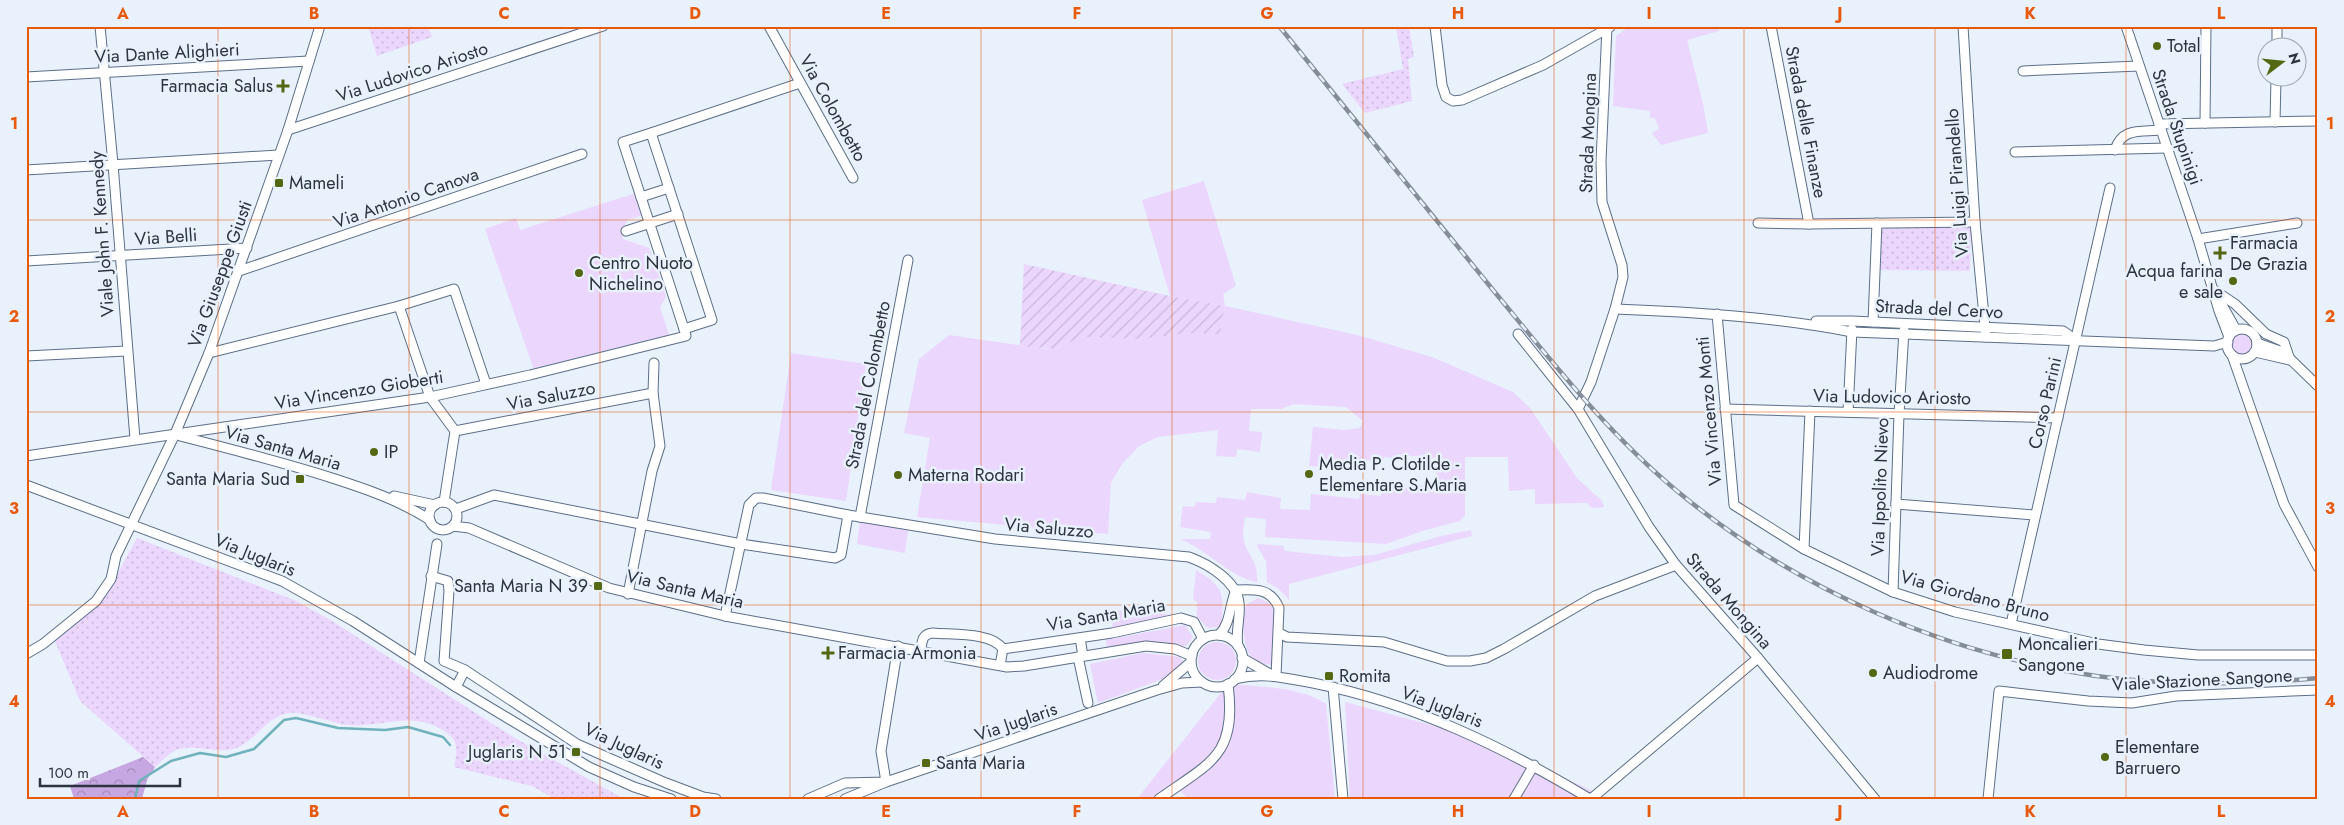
<svg xmlns="http://www.w3.org/2000/svg" width="2344" height="825" font-family="Jost,sans-serif">
  <defs>
    <pattern id="forest-crowns" width="20" height="18" patternUnits="userSpaceOnUse" patternTransform="scale(1.25)"><rect width="20" height="18" fill="#c7a7e1"/><path d="M2 6a3 3 0 1 1 6 0M12 15a3 3 0 1 1 6 0" fill="none" stroke="#a289b8"/></pattern>
    <pattern id="park-dots" width="8" height="8" patternUnits="userSpaceOnUse" patternTransform="scale(1.25)"><rect width="8" height="8" fill="#ebd6fe"/><path d="M2 2h.1M6 6h.1" fill="none" stroke="#cab8db" stroke-width="1.8" stroke-linecap="round"/></pattern>
    <pattern id="garden-furrows" width="10" height="10" patternUnits="userSpaceOnUse" patternTransform="scale(1.25)"><rect width="10" height="10" fill="#ebd6fe"/><path d="M-1 1l2-2M0 10L10 0M9 11l2-2" fill="none" stroke="#cab8db"/></pattern>
  </defs>
  <rect width="100%" height="100%" fill="#e8f1fc"/>
  <g fill="#ebd6fe">
    <path d="M1642,26H1718L1719,31L1687,40L1703,104L1708,133L1661,145L1652,133L1659,129L1655,118H1650V111L1613,106L1616,36L1626,29Z"/>
    <path d="M1204,181L1236,286L1223,294L1225,306L1357,335L1432,357L1513,392L1530,408L1577,478L1602,501L1604,507L1591,508L1588,503L1535,504V489L1509,491L1508,457H1465V515L1460,521L1422,531L1386,544L1265,537L1266,519L1245,517C1244,525 1242,533 1244,541C1249,560 1258,558 1257,582C1228,576 1208,550 1180,539H1210L1211,532L1180,527L1183,506L1194,507L1196,502L1216,503L1217,497L1245,500L1247,492L1281,498L1280,509L1310,510L1311,494L1359,499L1360,494L1381,496L1382,490L1400,491V487L1416,489L1417,485L1435,486L1438,458L1402,455L1401,459L1384,457L1383,462L1363,460L1362,466L1338,463V468L1309,466L1313,427L1345,430L1360,428L1363,421L1346,407L1293,404L1281,409H1251L1249,431L1262,432L1260,452L1237,449L1236,457L1216,456L1218,430L1158,437L1139,446L1122,464L1111,483L1108,534L917,517L930,438L904,433L919,359L949,335L1046,349H1055L1081,337L1139,339L1190,333L1220,334L1225,306L1170,296L1142,200Z"/>
    <path d="M636,193L643,215L627,220L621,232L623,239L649,248L666,297L660,307L670,338L534,370L485,229L516,218L520,230Z"/>
    <circle cx="2243" cy="344" r="11"/>
    <path d="M791,353L866,364L846,501L771,490Z"/>
    <path d="M860,522L908,530L905,553L857,544Z"/>
    <path d="M1471,530L1472,536L1289,584V600L1280,590L1267,582L1266,561L1257,546L1258,544L1283,546L1285,551L1343,557L1374,555L1441,536Z"/>
    <path d="M1196,570C1227,589 1222,592 1222,626L1208,628L1197,617V602L1193,599Z"/>
    <path d="M1258,598L1270,603C1280,621 1275,643 1274,663L1271,665L1254,662C1242,646 1242,624 1246,605Z"/>
    <path d="M1114,610L1174,615L1172,619L1112,630Z"/>
    <path d="M1185,625L1193,637L1186,646L1107,650L1106,640Z"/>
    <circle cx="1217" cy="661" r="19"/>
    <path d="M1143,653L1180,657L1184,664L1176,674L1098,703L1090,664Z"/>
    <path d="M1228,684C1260,687 1299,686 1326,704L1335,799H1188L1179,790L1166,799H1137Z"/>
    <path d="M1345,702L1476,737L1597,793L1602,799H1350Z"/>
  </g>
  <path fill="url(#forest-crowns)" d="M143,757L155,767L147,780L142,799H74L70,786Z"/>
  <g fill="url(#park-dots)">
    <path d="M368,26H428L432,37L377,56Z"/>
    <path d="M1396,26H1409L1414,57L1408,59L1412,101L1365,113L1342,84L1403,69Z"/>
    <path d="M1880,226L1971,228L1970,271L1879,270Z"/>
    <path d="M137,538L296,601L332,621L513,737L624,799H555L532,786L454,767C458,749 459,739 441,729C410,711 380,728 348,725C331,723 303,711 289,713C269,715 256,739 239,747C218,757 193,740 172,752C166,756 160,763 155,767L80,701L54,639L105,597Z"/>
  </g>
  <path fill="url(#garden-furrows)" d="M1024,264L1170,296L1225,306L1220,334L1190,333L1139,339L1081,337L1055,349L1020,346Z"/>
  <g fill="none" stroke-linecap="round" stroke-linejoin="round">
    <path stroke="#70b2bb" stroke-width="2.5" d="M135,799L139,781L171,761L200,753L226,757L254,749L284,720L296,718L338,728L385,730L408,727L443,737L450,745"/>
    <defs>
      <g id="minor">
        <path d="M100,26L113,164L135,439"/>
        <path d="M769,26L853,178"/>
        <path d="M1435,26L1442,85L1446,97L1453,101L1462,100L1543,65L1610,27"/>
        <path d="M1771,26L1809,224L1975,222"/>
        <path d="M1963,26L1975,222L1986,337"/>
        <path d="M2126,26L2198,239L2219,311L2229,337"/>
        <path d="M2277,48V26"/>
        <path d="M2023,71L2139,66"/>
        <path d="M26,77L309,61"/>
        <path d="M2275,122L2276,78"/>
        <path d="M2205,123L2206,26"/>
        <path d="M2159,124L2318,121"/>
        <path d="M288,130L603,26"/>
        <path d="M651,133L712,320L684,329L623,142Z"/>
        <path d="M651,133L800,83"/>
        <path d="M2115,150C2122,127 2141,132 2161,130"/>
        <path d="M2015,152L2167,148"/>
        <path d="M26,170L278,155"/>
        <path d="M641,197L669,188"/>
        <path d="M1758,223L1809,224"/>
        <path d="M626,231L678,214"/>
        <path d="M2198,239L2297,223"/>
        <path d="M26,261L247,248"/>
        <path d="M239,271L582,154"/>
        <path d="M2214,290L2235,304L2266,334L2284,342L2290,360"/>
        <path d="M2221,303L2236,330"/>
        <path d="M399,306L430,397L455,431L444,502"/>
        <path d="M1615,309C1695,312 1774,317 1852,332L2214,346L2228,342"/>
        <path d="M1717,314L1734,505L1804,549L1893,592L1955,612L2098,644L2144,650L2198,655H2318"/>
        <path d="M1816,321H1852L2063,331L2076,340"/>
        <path d="M1873,322L1877,223"/>
        <circle cx="2242" cy="344" r="15"/>
        <path d="M1518,334L1578,409L1649,527L1676,565L1758,658L1875,799"/>
        <path d="M2257,343L2283,352L2318,386"/>
        <path d="M2255,352L2290,360"/>
        <path d="M209,353L399,306L454,289L486,384"/>
        <path d="M2232,355L2284,504L2318,567"/>
        <path d="M26,356L126,351"/>
        <path d="M1578,409L1591,382L1615,309L1623,277L1622,265L1602,202L1601,161L1607,27"/>
        <path d="M1725,409L2058,418"/>
        <path d="M1848,412L1852,329"/>
        <path d="M455,431L653,393"/>
        <path d="M180,436C231,449 282,462 332,478C366,489 399,500 430,520"/>
        <path d="M26,456L430,397L530,375L686,336L684,329"/>
        <path d="M26,485L282,581L353,621L456,687L589,767L634,787L671,799"/>
        <path d="M394,496L435,505"/>
        <circle cx="443" cy="516" r="14"/>
        <path d="M1896,504L2035,515"/>
        <path d="M456,509L494,495L741,544L835,558L841,555L848,515"/>
        <path d="M860,517L908,260"/>
        <path d="M453,526L469,528L609,588L725,616L1007,667L1024,666L1146,646L1175,649L1192,656"/>
        <path d="M1804,549L1810,411"/>
        <path d="M431,576L448,581L449,591L444,661L465,670"/>
        <path d="M1236,590C1255,589 1271,588 1279,608L1276,676"/>
        <path d="M1893,592L1899,414L1904,330"/>
        <path d="M628,594L652,471L660,446L653,393L654,363"/>
        <path d="M725,616L749,505L756,498H763L848,515L995,539L1189,557C1208,564 1237,581 1239,603C1241,617 1235,631 1238,646"/>
        <path d="M2011,624L2110,188"/>
        <path d="M1279,633L1287,637L1384,642L1447,661H1470L1486,658L1504,649L1595,596L1676,565"/>
        <path d="M1219,635C1231,623 1229,606 1236,590"/>
        <circle cx="1217" cy="661" r="26"/>
        <path d="M1080,638L1083,656"/>
        <path d="M921,650C922,641 922,634 933,633C953,635 991,632 1003,649"/>
        <path d="M26,654L43,644L96,601L111,579L116,556L175,434L209,353L288,130L320,26"/>
        <path d="M1078,657L1088,703"/>
        <path d="M1242,658L1270,674"/>
        <path d="M419,663L437,544"/>
        <path d="M1000,665L1003,649L1112,633L1181,618L1194,622L1203,639"/>
        <path d="M1235,679C1263,672 1286,678 1313,683C1413,703 1504,747 1590,799"/>
        <path d="M1163,686L1191,662"/>
        <path d="M456,687L465,670L577,744L666,783L703,797L716,799"/>
        <path d="M1333,687L1343,799"/>
        <path d="M808,799L845,783L886,782L881,751L898,646"/>
        <path d="M845,799L886,782L1157,690L1182,683L1202,682"/>
        <path d="M1159,799C1211,762 1237,756 1228,684"/>
        <path d="M1514,799L1534,765"/>
        <path d="M1591,799L1758,658"/>
        <path d="M1988,799L1999,691L2088,701L2132,703L2176,696L2318,690"/>
      </g>
    </defs>
    <use href="#minor" stroke="#5c6f88" stroke-width="11"/>
    <use href="#minor" stroke="#fff" stroke-width="9"/>
    <defs>
      <path id="rail" d="M1279,26C1350,114 1421,202 1493,290C1551,360 1607,433 1677,491C1795,589 1945,654 2096,676C2170,686 2244,685 2318,678"/>
    </defs>
    <use href="#rail" stroke="#848d98" stroke-width="4.5"/>
    <use href="#rail" stroke="#e8f1fc" stroke-width="2.5" stroke-dasharray="8" stroke-linecap="butt"/>
  </g>
  <path fill="none" stroke="#e8590c" stroke-width="1" stroke-opacity="0.55" d="M218,26V799M409,26V799M600,26V799M790,26V799M981,26V799M1172,26V799M1363,26V799M1554,26V799M1744,26V799M1935,26V799M2126,26V799M26,220H2318M26,412H2318M26,605H2318"/>
  <g fill="#546712" stroke="#e8f1fc" stroke-width="2">
    <circle cx="2157" cy="46" r="5"/>
    <path d="M280.5 78.5h5v5h5v5h-5v5h-5v-5h-5v-5h5z"/>
    <rect x="274" y="178" width="10" height="10" rx="2.5"/>
    <path d="M2217.5 245.5h5v5h5v5h-5v5h-5v-5h-5v-5h5z"/>
    <circle cx="579" cy="273" r="5"/>
    <circle cx="2233" cy="281" r="5"/>
    <circle cx="374" cy="452" r="5"/>
    <circle cx="1309" cy="474" r="5"/>
    <circle cx="898" cy="475" r="5"/>
    <rect x="295" y="474" width="10" height="10" rx="2.5"/>
    <rect x="593" y="581" width="10" height="10" rx="2.5"/>
    <path d="M825.5 645.5h5v5h5v5h-5v5h-5v-5h-5v-5h5z"/>
    <rect x="2001" y="648" width="12" height="12" rx="2.5"/>
    <circle cx="1873" cy="673" r="5"/>
    <rect x="1324" y="671" width="10" height="10" rx="2.5"/>
    <rect x="571" y="747" width="10" height="10" rx="2.5"/>
    <circle cx="2105" cy="757" r="5"/>
    <rect x="921" y="758" width="10" height="10" rx="2.5"/>
  </g>
  <g text-anchor="middle" dominant-baseline="central" stroke-width="5" stroke-linejoin="round" paint-order="stroke">
    <g font-size="18" fill="#2c343f" stroke="#e8f1fc" text-anchor="start">
      <text x="2167" y="46">Total</text>
      <text x="273" y="86" text-anchor="end">Farmacia Salus</text>
      <text x="289" y="183">Mameli</text>
      <text x="2230" y="243">Farmacia<tspan x="2230" dy="21">De Grazia</tspan></text>
      <text x="589" y="263">Centro Nuoto<tspan x="589" dy="21">Nichelino</tspan></text>
      <text x="2223" y="271" text-anchor="end">Acqua farina<tspan x="2223" dy="21">e sale</tspan></text>
      <text x="384" y="452">IP</text>
      <text x="1319" y="464">Media P. Clotilde -<tspan x="1319" dy="21">Elementare S.Maria</tspan></text>
      <text x="908" y="475">Materna Rodari</text>
      <text x="290" y="479" text-anchor="end">Santa Maria Sud</text>
      <text x="588" y="586" text-anchor="end">Santa Maria N 39</text>
      <text x="2018" y="644">Moncalieri<tspan x="2018" dy="21">Sangone</tspan></text>
      <text x="838" y="653">Farmacia Armonia</text>
      <text x="1883" y="673">Audiodrome</text>
      <text x="1339" y="676">Romita</text>
      <text x="2115" y="747">Elementare<tspan x="2115" dy="21">Barruero</tspan></text>
      <text x="566" y="752" text-anchor="end">Juglaris N 51</text>
      <text x="936" y="763">Santa Maria</text>
    </g>
    <g font-size="18" fill="#2c343f" stroke="#e8f1fc">
      <text transform="translate(167 53) rotate(-3)">Via Dante Alighieri</text>
      <text transform="translate(412 72) rotate(-18)">Via Ludovico Ariosto</text>
      <text transform="translate(833 108) rotate(61)">Via Colombetto</text>
      <text transform="translate(1806 122) rotate(79)">Strada delle Finanze</text>
      <text transform="translate(2177 127) rotate(71)">Strada Stupinigi</text>
      <text transform="translate(1588 133) rotate(-88)">Strada Mongina</text>
      <text transform="translate(1957 183) rotate(-94)">Via Luigi Pirandello</text>
      <text transform="translate(406 198) rotate(-19)">Via Antonio Canova</text>
      <text transform="translate(102 234) rotate(-94)">Viale John F. Kennedy</text>
      <text transform="translate(166 237) rotate(-4)">Via Belli</text>
      <text transform="translate(220 274) rotate(-70)">Via Giuseppe Giusti</text>
      <text transform="translate(1939 309) rotate(3)">Strada del Cervo</text>
      <text transform="translate(868 385) rotate(-79)">Strada del Colombetto</text>
      <text transform="translate(359 390) rotate(-9)">Via Vincenzo Gioberti</text>
      <text transform="translate(551 396) rotate(-11)">Via Saluzzo</text>
      <text transform="translate(1892 397) rotate(1)">Via Ludovico Ariosto</text>
      <text transform="translate(2045 403) rotate(-77)">Corso Parini</text>
      <text transform="translate(1709 411) rotate(-95)">Via Vincenzo Monti</text>
      <text transform="translate(283 448) rotate(16)">Via Santa Maria</text>
      <text transform="translate(1880 487) rotate(-88)">Via Ippolito Nievo</text>
      <text transform="translate(1049 528) rotate(5)">Via Saluzzo</text>
      <text transform="translate(255 555) rotate(22)">Via Juglaris</text>
      <text transform="translate(685 589) rotate(13)">Via Santa Maria</text>
      <text transform="translate(1975 596) rotate(15)">Via Giordano Bruno</text>
      <text transform="translate(1729 601) rotate(49)">Strada Mongina</text>
      <text transform="translate(1106 615) rotate(-10)">Via Santa Maria</text>
      <text transform="translate(2202 680) rotate(-3)">Viale Stazione Sangone</text>
      <text transform="translate(1442 707) rotate(21)">Via Juglaris</text>
      <text transform="translate(1016 722) rotate(-19)">Via Juglaris</text>
      <text transform="translate(624 746) rotate(25)">Via Juglaris</text>
    </g>
  </g>
  <rect width="2344" height="825" fill="none" stroke="#e8f1fc" stroke-width="55"/>
  <g transform="translate(2282 62) rotate(74)"><circle r="24" fill="#e8f1fc" stroke="#9da5b0"/>
  <path d="M0-4L9 19L0 12L-9 19Z" fill="#546712"/>
  <text y="-8" font-size="14" font-weight="bold" text-anchor="middle" fill="#2c343f">N</text>
  </g>
  <path d="M40 778v8h140v-8" fill="none" stroke="#2c343f" stroke-width="2.5"/>
  <text x="48" y="778" font-size="15" fill="#2c343f" stroke="#e8f1fc" stroke-width="4" paint-order="stroke">100 m</text>
  <rect x="28" y="28" width="2288" height="770" fill="none" stroke="#e8590c" stroke-width="2"/>
  <g font-size="16" text-anchor="middle" font-weight="bold" fill="#e8590c">
    <text x="123" y="19">A</text>
    <text x="314" y="19">B</text>
    <text x="504" y="19">C</text>
    <text x="695" y="19">D</text>
    <text x="886" y="19">E</text>
    <text x="1077" y="19">F</text>
    <text x="1267" y="19">G</text>
    <text x="1458" y="19">H</text>
    <text x="1649" y="19">I</text>
    <text x="1840" y="19">J</text>
    <text x="2030" y="19">K</text>
    <text x="2221" y="19">L</text>
    <text x="14" y="129">1</text>
    <text x="2330" y="129">1</text>
    <text x="14" y="322">2</text>
    <text x="2330" y="322">2</text>
    <text x="14" y="514">3</text>
    <text x="2330" y="514">3</text>
    <text x="14" y="707">4</text>
    <text x="2330" y="707">4</text>
    <text x="123" y="817">A</text>
    <text x="314" y="817">B</text>
    <text x="504" y="817">C</text>
    <text x="695" y="817">D</text>
    <text x="886" y="817">E</text>
    <text x="1077" y="817">F</text>
    <text x="1267" y="817">G</text>
    <text x="1458" y="817">H</text>
    <text x="1649" y="817">I</text>
    <text x="1840" y="817">J</text>
    <text x="2030" y="817">K</text>
    <text x="2221" y="817">L</text>
  </g>
</svg>
